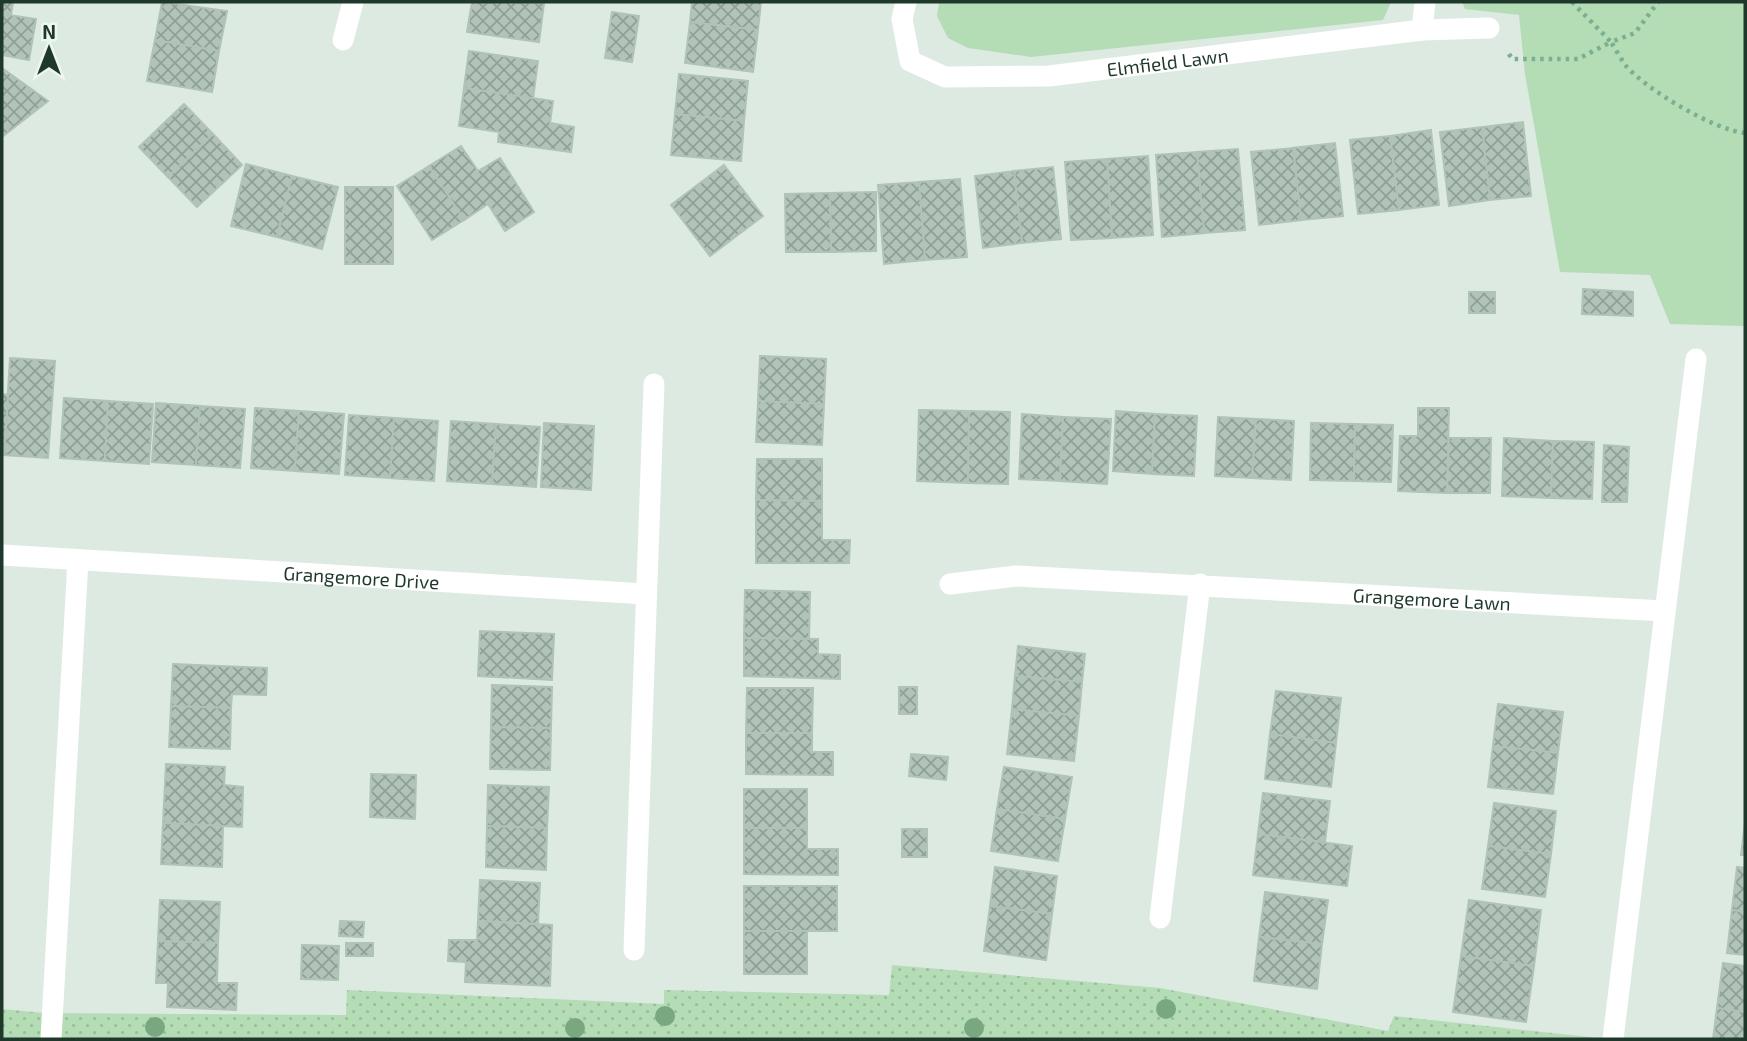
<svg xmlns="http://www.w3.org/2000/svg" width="1747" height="1041" font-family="'Exo 2',sans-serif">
  <defs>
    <pattern id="grass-dots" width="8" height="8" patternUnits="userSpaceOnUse" patternTransform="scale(1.75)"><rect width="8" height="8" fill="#b4dcb5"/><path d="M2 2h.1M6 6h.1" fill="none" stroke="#9abe9c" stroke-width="1.8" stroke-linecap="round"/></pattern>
    <pattern id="building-cross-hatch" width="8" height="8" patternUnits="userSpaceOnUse" patternTransform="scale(1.75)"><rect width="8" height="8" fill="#b2c4b9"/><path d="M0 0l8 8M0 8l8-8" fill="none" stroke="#90a097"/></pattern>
  </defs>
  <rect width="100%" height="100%" fill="#ddeae1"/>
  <path fill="url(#grass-dots)" d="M892,965L1160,988L1388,1031L1394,1016L1608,1039H2V1009L44,1013L346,1015L347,990L664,1004V990L889,995Z"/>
  <g fill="#b4dcb5">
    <path d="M939,2H1391L1383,20L1031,57L968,48L948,38L937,16Z"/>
    <path d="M1462,2H1745V326L1670,324L1650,275L1560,272L1525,74L1519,15L1465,9Z"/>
  </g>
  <g fill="url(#building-cross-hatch)" stroke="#afc3b6" stroke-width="2">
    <path d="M2,2H13L11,15L2,14Z"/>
    <path d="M162,2L227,11L219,51L155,40Z"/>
    <path d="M472,2L544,3L539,42L467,32Z"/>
    <path d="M692,2H761L758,30L690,22Z"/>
    <path d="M612,12L639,16L632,62L605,58Z"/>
    <path d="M2,14L36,19L29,60L2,55Z"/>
    <path d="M690,22L758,30L753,72L685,63Z"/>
    <path d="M155,40L219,51L212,92L147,81Z"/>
    <path d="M469,51L538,61L533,99L464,88Z"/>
    <path d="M2,68L48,101L2,137Z"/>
    <path d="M679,74L748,81L744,121L675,114Z"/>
    <path d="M464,88L553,101L550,123L574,127L571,152L498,142L499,132L459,126Z"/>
    <path d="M184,104L213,134L168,177L139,147Z"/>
    <path d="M675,114L744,121L741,161L671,155Z"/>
    <path d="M1523,122L1531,196L1490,200L1482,127Z"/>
    <path d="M1482,127L1490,200L1449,206L1440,132Z"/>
    <path d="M1431,130L1439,205L1399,210L1390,136Z"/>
    <path d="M213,134L242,165L197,207L168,177Z"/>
    <path d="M1390,136L1399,210L1358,214L1350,140Z"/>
    <path d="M1335,143L1343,216L1301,220L1293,148Z"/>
    <path d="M461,146L478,171L500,158L534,212L505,231L488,204L464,220L429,166Z"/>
    <path d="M1293,148L1301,220L1259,225L1251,152Z"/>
    <path d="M1238,149L1245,230L1204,233L1197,152Z"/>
    <path d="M1197,152L1204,233L1162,237L1156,155Z"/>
    <path d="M1148,156L1153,235L1112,238L1107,159Z"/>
    <path d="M1107,159L1112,238L1071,240L1065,162Z"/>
    <path d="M246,164L292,176L277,237L231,226Z"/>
    <path d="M724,165L763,216L710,256L671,205Z"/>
    <path d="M429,166L464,220L432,240L397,186Z"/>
    <path d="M1053,167L1061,239L1022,243L1014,171Z"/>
    <path d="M1014,171L1022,243L983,248L975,176Z"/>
    <path d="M292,176L338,187L322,249L277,237Z"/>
    <path d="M960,179L967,257L925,260L919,182Z"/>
    <path d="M919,182L925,260L884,264L878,185Z"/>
    <rect x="345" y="187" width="48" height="77"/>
    <path d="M876,192V251L831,252L830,193Z"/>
    <path d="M830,193L831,252H786L785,194Z"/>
    <path d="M1583,289L1633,292V316L1582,314Z"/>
    <rect x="1469" y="292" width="26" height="21"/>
    <path d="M760,356L826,359L824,404L758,401Z"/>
    <path d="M10,358L55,361L48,458L4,455Z"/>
    <path d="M2,394L8,395L4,455H2Z"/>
    <path d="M64,398L108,401L105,461L60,458Z"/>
    <path d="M108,401L153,404L149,464L105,461Z"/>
    <path d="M758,401L824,404L822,445L756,442Z"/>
    <path d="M156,403L200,406L196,465L152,462Z"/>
    <path d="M200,406L245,409L240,468L196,465Z"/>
    <path d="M255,408L299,411L295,471L251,468Z"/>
    <path d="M1418,408H1449L1447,493L1398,491L1400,436H1418Z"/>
    <path d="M919,410L969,411L968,483L917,481Z"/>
    <path d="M299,411L344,414L339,474L295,471Z"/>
    <path d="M969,411L1010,412L1008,484L968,483Z"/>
    <path d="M1116,411L1155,414L1152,474L1113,471Z"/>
    <path d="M1022,414L1063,417L1060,481L1019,479Z"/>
    <path d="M1155,414L1197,416L1194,476L1152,474Z"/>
    <path d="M349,415L394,418L390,478L345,475Z"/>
    <path d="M1063,417L1111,419L1107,484L1060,481Z"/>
    <path d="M1218,417L1256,419L1252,478L1215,476Z"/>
    <path d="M394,418L438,421L434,481L390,478Z"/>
    <path d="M1256,419L1294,421L1291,480L1252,478Z"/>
    <path d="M451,421L496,424L492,484L447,481Z"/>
    <path d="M544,423L594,426L591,490L541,487Z"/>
    <path d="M1311,423L1355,424L1354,481L1310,480Z"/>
    <path d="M496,424L540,427L536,487L492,484Z"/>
    <path d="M1355,424L1393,425L1391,482L1354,481Z"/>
    <path d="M1449,438H1491L1490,493H1447Z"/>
    <path d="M1504,438L1553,441L1551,498L1502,496Z"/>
    <path d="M1553,441L1594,442L1592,499L1551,498Z"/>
    <path d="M1604,445L1629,447L1627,502H1602Z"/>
    <path d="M757,459H822V501L756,500Z"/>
    <path d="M756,500L822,501V540H850L849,563H756Z"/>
    <path d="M745,590L810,592L809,639L744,638Z"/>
    <path d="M480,631L554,634L552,680L478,676Z"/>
    <path d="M744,638L818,639V654L840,655V679L744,676Z"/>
    <path d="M1018,646L1085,654L1082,682L1015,676Z"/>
    <path d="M173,664L267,668L266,695L232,694L231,708L171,706Z"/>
    <path d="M1015,676L1082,682L1079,716L1012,709Z"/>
    <path d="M492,685L552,687L551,728L491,727Z"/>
    <rect x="899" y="687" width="18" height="27"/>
    <path d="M747,688H813L812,733H746Z"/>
    <path d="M1276,691L1341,698L1336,743L1270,734Z"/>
    <path d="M1498,704L1563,712L1558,753L1493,746Z"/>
    <path d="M171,706L231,708L230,749L169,747Z"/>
    <path d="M1012,709L1079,716L1074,761L1007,754Z"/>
    <path d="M491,727L551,728L550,770L490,769Z"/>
    <path d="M746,733H812V752H833V775L746,774Z"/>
    <path d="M1270,734L1336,743L1331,787L1265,779Z"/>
    <path d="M1493,746L1558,753L1553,794L1488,787Z"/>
    <path d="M911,754L948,757L946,780L909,776Z"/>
    <path d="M166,764L225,767L224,785L243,787L242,827L163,823Z"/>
    <path d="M1004,767L1072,777L1065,819L997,809Z"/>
    <path d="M371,774L416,775L415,819L370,817Z"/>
    <path d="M488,785L549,787L547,828L487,826Z"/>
    <rect x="744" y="789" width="63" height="39"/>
    <path d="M1263,793L1330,801L1325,842L1258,834Z"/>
    <path d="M1494,803L1556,811L1551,854L1488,846Z"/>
    <path d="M997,809L1065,819L1058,861L991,851Z"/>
    <path d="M163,823L223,826L222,867L161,864Z"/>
    <path d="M1745,823V855H1741Z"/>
    <path d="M487,826L547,828L546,870L486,867Z"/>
    <path d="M744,828H807V849H838V875L744,874Z"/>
    <rect x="902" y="829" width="25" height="28"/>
    <path d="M1258,834L1352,846L1347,886L1253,875Z"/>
    <path d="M1488,846L1551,854L1545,897L1482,889Z"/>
    <path d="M995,867L1057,876L1052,914L990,906Z"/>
    <path d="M1737,867L1745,868V912L1732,910Z"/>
    <path d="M480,880L540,883L538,924L478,921Z"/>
    <rect x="744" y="886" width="93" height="45"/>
    <path d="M1265,892L1328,900L1322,944L1259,937Z"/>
    <path d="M160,900L220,902L218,943L158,941Z"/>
    <path d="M1469,900L1541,910L1534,966L1461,956Z"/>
    <path d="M990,906L1052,914L1046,960L984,951Z"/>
    <path d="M1732,910L1745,912V955L1727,953Z"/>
    <path d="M340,921L364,922L363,937L339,936Z"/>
    <path d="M478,921L552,925L550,986L465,982L466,962L448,961L449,940H477Z"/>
    <rect x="744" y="931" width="63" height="43"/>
    <path d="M1259,937L1322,944L1317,989L1254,981Z"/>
    <path d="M158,941L218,943L217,983H237L236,1010L167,1007L168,983H156Z"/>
    <rect x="346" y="943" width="27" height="13"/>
    <path d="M302,945L339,946L338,980L301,979Z"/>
    <path d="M1461,956L1534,966L1526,1022L1453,1012Z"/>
    <path d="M1723,963L1745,966V1012L1717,1008Z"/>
    <path d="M1717,1008L1745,1012V1039H1713Z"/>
  </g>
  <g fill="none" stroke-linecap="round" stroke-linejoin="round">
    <g stroke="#7caf92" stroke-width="4.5" stroke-dasharray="3.5 5" stroke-linecap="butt">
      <path d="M1572,2L1611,42L1635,33L1658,2"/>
      <path d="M1509,54L1512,59H1578L1611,42C1616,50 1621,59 1626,66C1647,90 1714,130 1745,133"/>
    </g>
    <g stroke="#fff" stroke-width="21">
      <path id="s1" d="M906,2L902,19L910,61L945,77L1049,76L1422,30L1489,28"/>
      <path d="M1422,30L1425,2"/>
      <path d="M343,40L353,2"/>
      <path id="s2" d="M2,555L646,594"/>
      <path id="s3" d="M950,584L1016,576L1664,611"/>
      <path d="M1160,918L1200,584"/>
      <path d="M634,950L654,384"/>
      <path d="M51,1039L78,560"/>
      <path d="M1613,1039L1696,359"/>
    </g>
  </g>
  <g fill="#79a880">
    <circle cx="1166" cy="1009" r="10"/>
    <circle cx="665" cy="1016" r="10"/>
    <circle cx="155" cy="1027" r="10"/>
    <circle cx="575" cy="1028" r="10"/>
    <circle cx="974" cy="1028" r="10"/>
  </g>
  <g text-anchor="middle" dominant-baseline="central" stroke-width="5" stroke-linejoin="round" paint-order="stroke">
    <g font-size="19" fill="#1e392b" stroke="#edf6ef">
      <text stroke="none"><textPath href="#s1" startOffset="322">Elmfield Lawn</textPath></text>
      <text stroke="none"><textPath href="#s2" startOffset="360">Grangemore Drive</textPath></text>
      <text stroke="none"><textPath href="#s3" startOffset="483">Grangemore Lawn</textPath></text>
    </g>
  </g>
  <rect width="1747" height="1041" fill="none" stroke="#1e392b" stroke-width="7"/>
  <g transform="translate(49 49)" stroke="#edf6ef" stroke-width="5" paint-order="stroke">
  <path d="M0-5L12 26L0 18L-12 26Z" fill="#1e392b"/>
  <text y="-10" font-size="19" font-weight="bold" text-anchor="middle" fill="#1e392b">N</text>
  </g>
</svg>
